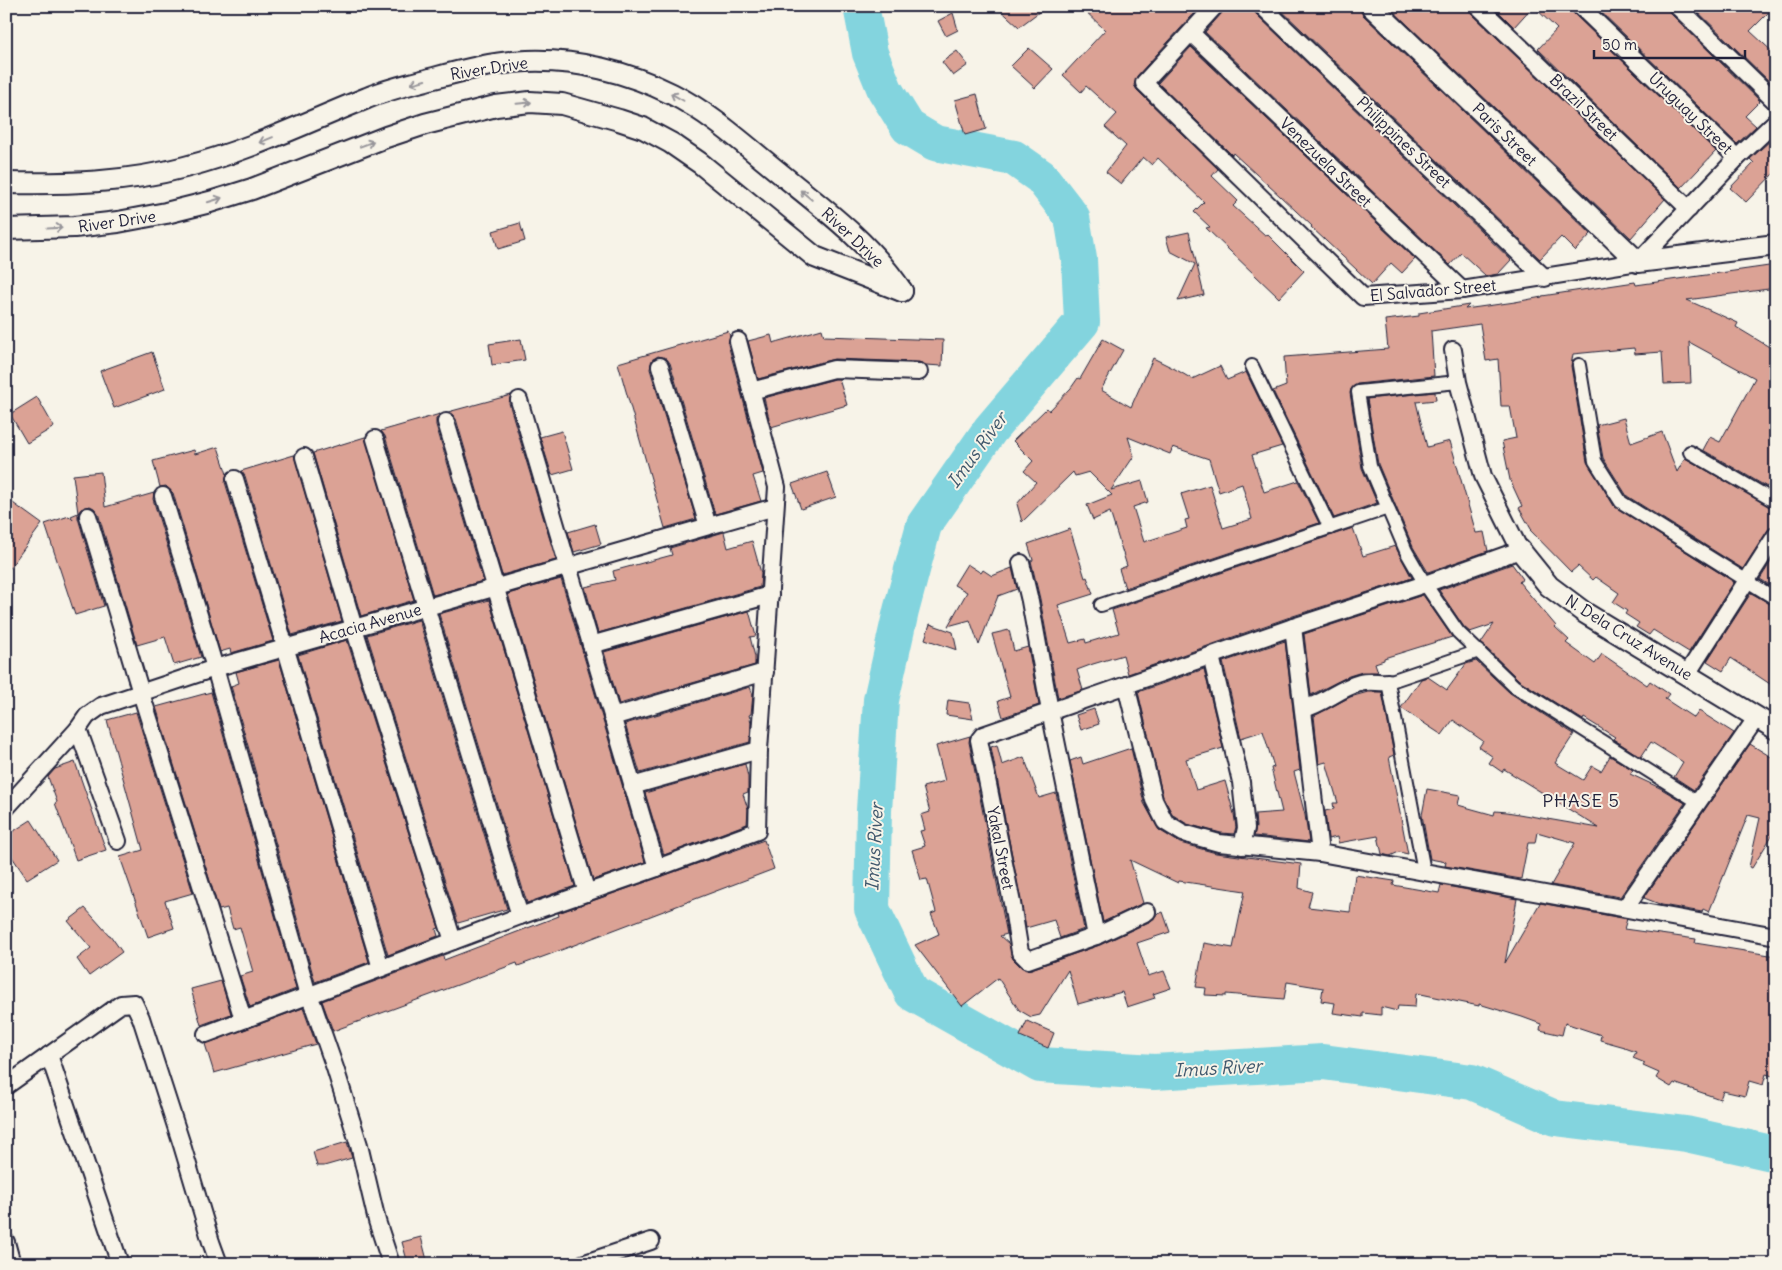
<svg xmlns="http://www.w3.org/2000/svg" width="1782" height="1270" font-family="Delius,sans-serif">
  <rect width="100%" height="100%" fill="#f7f3e8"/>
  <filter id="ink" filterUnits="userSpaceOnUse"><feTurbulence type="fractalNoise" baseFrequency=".02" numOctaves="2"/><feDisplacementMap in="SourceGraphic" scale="10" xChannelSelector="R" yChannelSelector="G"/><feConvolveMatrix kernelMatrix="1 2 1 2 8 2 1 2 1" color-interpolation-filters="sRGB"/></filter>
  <g filter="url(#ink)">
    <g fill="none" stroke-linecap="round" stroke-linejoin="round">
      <path stroke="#83d4de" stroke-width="36" d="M861,6L870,53L885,90L908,127L935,143L1014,158L1041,177L1072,217L1079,259L1082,322L990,430L924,525L901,611L881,700L874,811L872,909L912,993L1040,1065L1154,1072L1323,1062L1472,1082L1555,1118L1686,1134L1776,1154"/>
    </g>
    <g fill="#dba295" stroke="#22223b" fill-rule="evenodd">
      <path d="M996,6H1047L1019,27Z"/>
      <path d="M1080,6H1201L1137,76L1134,85L1137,90L1218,169L1212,176L1238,201L1233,206L1265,235L1267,234L1304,271L1279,298L1206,228L1210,227L1194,212L1204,202L1158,158L1152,165L1143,157L1121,184L1106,172L1126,146L1105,127L1117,114L1086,86L1081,92L1063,75L1105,30Z"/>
      <path d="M1225,6H1252L1255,13L1511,260L1498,274L1486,276L1461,253L1450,265L1205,32L1222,13Z"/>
      <path d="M1277,6H1359L1363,15L1591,234L1575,251L1561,237L1540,259Z"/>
      <path d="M1388,6H1468L1471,13L1665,199L1631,238Z"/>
      <path d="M1493,6H1533L1514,27Z"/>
      <path d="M1533,6H1570L1573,13L1716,151L1681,188L1538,49L1557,29Z"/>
      <path d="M1595,6H1667L1670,13L1760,101L1745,116L1756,126L1737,144Z"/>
      <path d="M1692,6H1775L1750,31L1776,55V84L1774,86Z"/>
      <path d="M953,13L958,30L946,36L938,21Z"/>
      <path d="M1191,47L1415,259L1402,273L1391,263L1372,284L1311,227L1312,226L1280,196L1233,153L1232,155L1158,83Z"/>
      <path d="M1029,48L1053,69L1035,88L1011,66Z"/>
      <path d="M957,51L968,65L953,76L942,62Z"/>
      <path d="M977,94L986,129L965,135L955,100Z"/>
      <path d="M1771,140L1776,144V171L1746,202L1730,188L1754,163L1750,159Z"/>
      <path d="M520,223L525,241L498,249L493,231Z"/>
      <path d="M1189,232L1204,295L1178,301L1195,264L1170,251L1166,237Z"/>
      <path d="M1776,265V288L1687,300L1738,323L1736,327L1776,351V473L1767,487L1703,450L1710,437L1720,442L1755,378L1689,342L1691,383L1664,384L1662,352L1635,354L1634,348L1573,354L1571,366L1587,462L1614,506L1734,582L1689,652L1653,630L1649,635L1636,627L1639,623L1625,614L1627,611L1613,602L1619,593L1596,577L1593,580L1578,566L1571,572L1530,530L1531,529L1519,508L1522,506L1510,480L1502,441L1516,438L1510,406H1501L1498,359L1486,361L1480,324L1431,331L1434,376L1357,384L1351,389L1350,393L1362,468L1377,503L1334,518L1273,391L1286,386L1284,357L1388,349L1385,320L1419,316V313L1469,305L1465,309L1515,302L1542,297V296L1635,282L1636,285Z"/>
      <path d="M822,329L824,336L943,340L942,366L926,365L919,362L834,359L758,379L748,341L771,335L773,343Z"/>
      <path d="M728,331L730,336L728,344L763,473L753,476L761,501L715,514L670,363L666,358L658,356L652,360L650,369L696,519L665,528L618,363Z"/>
      <path d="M521,339L525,360L492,365L489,344Z"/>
      <path d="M1103,339L1123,350L1101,390L1131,407L1153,358L1175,369L1192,379L1220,366L1227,380L1246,372L1282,446L1252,455L1264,492L1298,481L1319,523L1125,588L1119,569L1127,566L1110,512L1093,520L1087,505L1112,495L1089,472L1075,476L1073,472L1022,522L1017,504L1036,482L1024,471L1033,461L1013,441L1047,408L1049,411L1071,388L1078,378L1080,379ZM1128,437L1170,454L1173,447L1209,459L1219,492L1242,484L1252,519L1223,528L1210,485L1181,494L1189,519L1185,520L1187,528L1144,542L1133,507L1148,502L1142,481L1111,490L1134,456Z"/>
      <path d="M152,352L165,389L114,408L100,371Z"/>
      <path d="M835,379H839L847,405L771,427L764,398Z"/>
      <path d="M1435,392L1436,400L1416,402L1427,447L1450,441L1476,533L1484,532L1488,551L1428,572L1413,547L1378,464L1367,399Z"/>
      <path d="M511,395L509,403L556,560L502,575L456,419L452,414L448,412Z"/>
      <path d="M37,397L54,427L27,443L10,414Z"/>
      <path d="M440,414L436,419V425L483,581L433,595L385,436L381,431Z"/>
      <path d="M1624,418L1631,443L1662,432L1677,472L1685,458L1776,510V525L1768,530L1743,569L1627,496L1603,458L1597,425Z"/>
      <path d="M562,431L573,469L552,475L540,437Z"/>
      <path d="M365,437L414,600L361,616L313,453Z"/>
      <path d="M218,447L227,474L225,482L273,641L231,653L230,649L220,652L173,493L166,486L160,487L153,461L194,450L195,454Z"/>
      <path d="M294,455L342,621L292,635L245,476L241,471Z"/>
      <path d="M101,472L105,507L154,493L153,499L201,657L174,665L165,637L137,645L98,513L94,508L90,506L81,509L78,513V518L104,606L75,615L45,524L69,516L73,520L71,516L78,513L73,475Z"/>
      <path d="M827,472L836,497L801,509L792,484Z"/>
      <path d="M6,498L42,524L6,573Z"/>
      <path d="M595,524L601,544L574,552L568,532Z"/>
      <path d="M1353,528L1363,556L1395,546L1412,578L1290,617L1128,674L1123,655L1093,664L1077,670L1083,690L1058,698L1040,599L1031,561L1033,560L1028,544L1070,529L1085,578L1087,577L1093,594L1058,605L1070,643L1085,639L1086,643L1119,633L1112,610Z"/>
      <path d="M724,532L728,548L752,541L761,573L760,587L598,633L585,587L615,580L613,571L672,555L670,548Z"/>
      <path d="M1776,554V589L1760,579Z"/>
      <path d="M967,564L981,573L983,570L992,576L1012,568L1017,589L998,596L979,645L970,620L948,626L967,592L954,585Z"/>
      <path d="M1512,564L1523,579L1519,582L1556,626L1555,627L1569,640L1566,643L1595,664L1602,654L1647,685L1650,681L1669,694L1665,699L1694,718L1699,711L1734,733L1694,790L1674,777L1683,762L1651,742L1641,757L1613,739L1615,737L1584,718L1583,720L1519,680L1481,643L1494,624L1470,632L1464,627L1439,590Z"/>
      <path d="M561,579L645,862L593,880L508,594Z"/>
      <path d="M1751,593L1776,607V688L1731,658L1723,671L1707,661Z"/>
      <path d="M1423,595L1452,637L1384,658V660L1375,663L1378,672H1362L1349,676L1311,695L1304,634Z"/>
      <path d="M489,600L575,886L527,903L439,614Z"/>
      <path d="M749,611L756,636L750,637L755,657V665L619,704L604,652Z"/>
      <path d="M419,620L507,909L458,923L367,635Z"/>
      <path d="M930,624L953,632L957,650L925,639Z"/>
      <path d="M1009,630L1014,651L1028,647L1039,705L1003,717L998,701L1010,697L992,634Z"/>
      <path d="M347,640L439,928L436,929L438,936L388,955L298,655Z"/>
      <path d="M1285,641L1300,770L1294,772L1305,815L1309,842L1254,836L1256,827L1255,814L1282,812L1271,768L1274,767L1263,731L1241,738L1223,662Z"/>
      <path d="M279,660L369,962L315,982L231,686L239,683L236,672Z"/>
      <path d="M1476,661L1510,693L1574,734L1555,763L1583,780L1592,766L1601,771L1610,756L1633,770L1630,774L1660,788L1685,803L1620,897L1551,885L1575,843L1537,832L1535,843H1528L1521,879L1445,866L1446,862L1430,859L1422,815L1427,789L1460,795L1458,805L1494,815L1495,811L1507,812L1599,828L1504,769L1502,772L1489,763L1493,757L1479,747L1483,741L1453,720L1442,735L1401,708L1421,679L1428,677L1447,690L1466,664Z"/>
      <path d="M1204,669L1223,748L1186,759L1196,790L1225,781L1234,814L1236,827L1234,834L1221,833L1187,824L1173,815L1163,797L1138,692Z"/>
      <path d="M750,687L753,695L751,714L749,715L751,722L750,742L640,773L625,724Z"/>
      <path d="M211,692L296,989L250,1007L240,976L253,972L240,927L233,929L227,908L219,910L156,707Z"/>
      <path d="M1368,692H1382L1394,755L1389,757L1408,854L1399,852L1390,856L1382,854L1378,836L1338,843L1337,837L1328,839L1325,811L1334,809L1333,803H1338L1326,762L1319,764L1314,716L1350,697Z"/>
      <path d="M948,700L969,703L973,719L946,715Z"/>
      <path d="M1094,709L1099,724L1081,730L1076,715Z"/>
      <path d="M136,712L193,893L165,901L174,928L148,937L120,857L143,850L107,720Z"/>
      <path d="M970,736L969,742L1007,934L1000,936L1009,944L1013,959L1021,967L1026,970L1031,969L1100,945L1151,921L1156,915L1163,912L1170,932L1137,943L1148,976L1164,971L1171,988L1153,994L1155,998L1127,1007L1122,992L1078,1004L1068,970L1040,1015L1031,1017L1019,1010L998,978L962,1006L915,945L939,934L931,914L936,912L927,879L921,880L912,850L925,846L920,831L925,830L921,815L930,812L923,787L945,781L936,746Z"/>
      <path d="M1750,744L1776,760V829L1752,868L1749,867L1760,818L1748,815L1709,912L1703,909L1702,912L1662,905L1644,898Z"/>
      <path d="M997,745L1002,765L1024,757L1039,798L1056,793L1084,929L1060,938L1054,920L1026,928L991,747Z"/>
      <path d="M1131,748L1144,803L1159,830L1180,843L1216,853L1301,864L1299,888L1312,892L1308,907L1350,912L1355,875L1394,881L1393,885L1439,893L1441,885L1517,899L1505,963L1540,903L1627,919L1624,929L1696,939L1695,943L1776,956V1077L1766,1074L1763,1085L1749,1081L1745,1096L1723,1091L1720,1099L1674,1083L1671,1087L1656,1078L1659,1073L1643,1066L1645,1063L1633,1058L1636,1052L1625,1048V1047L1600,1040L1601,1035L1565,1023L1562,1035L1540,1030L1541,1024L1522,1017L1479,1004V1006L1416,993L1415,1007L1398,1006L1397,1011L1381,1007V1015L1363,1013V1017L1333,1013L1335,1003L1321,1001L1323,988L1287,982L1284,999L1226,994V996L1205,995L1206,988L1196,987L1204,943L1233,948L1245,891L1179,881L1178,883L1130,860L1143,903L1103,922L1070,761L1081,757L1083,764Z"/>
      <path d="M75,762L106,850L76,860L55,803L57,802L48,777L55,769Z"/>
      <path d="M745,764L748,777V792L743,794L748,809L747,824L664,855L645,793Z"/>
      <path d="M31,820L57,860L27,879L6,848V836Z"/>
      <path d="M764,840L774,869L548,955L518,966L517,963L333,1031L322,1001L443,956L444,960L559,916L558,913Z"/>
      <path d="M85,908L109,935H110L122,952L89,976L77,959L91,948L68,921Z"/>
      <path d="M221,981L231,1014L201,1025L191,989Z"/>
      <path d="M303,1008L316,1044L214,1073L205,1044Z"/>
      <path d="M1027,1021L1054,1033L1048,1048L1020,1036Z"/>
      <path d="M347,1142L352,1158L324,1166H317L313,1152Z"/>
      <path d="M421,1237L428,1264H408L402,1242Z"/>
    </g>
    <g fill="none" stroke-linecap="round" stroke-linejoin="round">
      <defs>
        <g id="pedestrian">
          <path d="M1579,365L1595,461L1621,502L1776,599"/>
          <path d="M1252,366L1330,528"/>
          <path d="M1458,382L1358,392L1370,466L1406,551L1425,584L1458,632L1514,686L1698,802"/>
          <path d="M1690,452L1776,502"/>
          <path d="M1101,605L1388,508"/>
          <path d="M1424,871L1388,682L1479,651"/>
        </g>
        <g id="minor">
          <path d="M1215,6L1144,83L1363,297L1462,290L1638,262L1737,158L1776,121"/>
          <path d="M1262,6L1545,278"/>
          <path d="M1478,6L1689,209"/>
          <path d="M1580,6L1737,158"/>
          <path d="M1677,6L1776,102"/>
          <path d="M1191,33L1462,290"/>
          <path d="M660,366L708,526"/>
          <path d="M751,391L834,369L919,372"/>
          <path d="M519,400L657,868"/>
          <path d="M446,422L587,893"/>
          <path d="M375,439L520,916"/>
          <path d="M304,457L354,628L453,941"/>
          <path d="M235,479L381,968"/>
          <path d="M163,496L215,668L308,995L313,1005L335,1068L359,1145L377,1221L391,1264"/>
          <path d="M88,516L141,693L243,1019"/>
          <path d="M1021,563L1030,601L1050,711L1096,936"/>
          <path d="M1293,627L1320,853L1776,936"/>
          <path d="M591,645L770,595"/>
          <path d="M1211,656L1241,782L1246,828L1242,846"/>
          <path d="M1687,674L1776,535"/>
          <path d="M1126,685L1154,800L1165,822L1183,833L1219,843L1320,853"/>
          <path d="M1303,709C1324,704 1339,688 1360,683C1369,680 1379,683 1388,682"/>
          <path d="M612,717L765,672"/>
          <path d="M78,729L118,841"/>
          <path d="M632,786L759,750"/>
          <path d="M6,808L78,729L87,716L101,706L215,668L775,507"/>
          <path d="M1625,908L1757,717"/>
          <path d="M1147,912L1096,936L1028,960L1020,952L1012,903L979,740L983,735L1293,627L1425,584L1520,550L1483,476L1458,382L1453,350"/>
          <path d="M206,1034L520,916L657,868L757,831L759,750L777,487L738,341"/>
          <path d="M49,1055L120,1264"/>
          <path d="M6,1086L121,1004L134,1003L141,1018L182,1145L211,1242L219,1264"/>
          <path d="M6,1242L12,1264"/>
          <path d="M582,1264L651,1241"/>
        </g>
        <g id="tertiary">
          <path d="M1371,6L1638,262L1776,245"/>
          <path d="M6,183C67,184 126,183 185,167C248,151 307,122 367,98C388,89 411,84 434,78C464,70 495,62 527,61C576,59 628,72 672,94C706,111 736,137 765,161C813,201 867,238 902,291"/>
          <path d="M6,229L74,227L118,222L166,213L210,202L252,189L386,137L425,124L496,106L530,102L562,104L619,120L643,128L671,143L700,163L815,257L902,291"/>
          <path d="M1520,550L1549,586L1585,613L1776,729"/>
        </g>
      </defs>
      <use href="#pedestrian" stroke="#22223b" stroke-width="16"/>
      <use href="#minor" stroke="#22223b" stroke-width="20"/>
      <use href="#tertiary" stroke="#22223b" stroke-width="24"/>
      <use href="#pedestrian" stroke="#f7f3e8" stroke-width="12"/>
      <use href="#minor" stroke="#f7f3e8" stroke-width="16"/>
      <use href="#tertiary" stroke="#f7f3e8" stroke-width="20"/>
    </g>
    <defs><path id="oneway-shaft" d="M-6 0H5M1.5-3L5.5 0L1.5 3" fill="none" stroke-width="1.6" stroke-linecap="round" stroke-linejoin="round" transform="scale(1.25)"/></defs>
    <g stroke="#97959a">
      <use href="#oneway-shaft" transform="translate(418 82) rotate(165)"/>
      <use href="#oneway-shaft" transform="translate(677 97) rotate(-150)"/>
      <use href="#oneway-shaft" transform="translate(524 103) rotate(-5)"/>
      <use href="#oneway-shaft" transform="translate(266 140) rotate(158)"/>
      <use href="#oneway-shaft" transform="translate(367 144) rotate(-21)"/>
      <use href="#oneway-shaft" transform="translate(806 195) rotate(-140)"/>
      <use href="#oneway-shaft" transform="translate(215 200) rotate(-17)"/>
      <use href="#oneway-shaft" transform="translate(55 228) rotate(-3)"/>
    </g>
  </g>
  <g text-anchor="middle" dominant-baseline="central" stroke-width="4" stroke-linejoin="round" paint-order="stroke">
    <g font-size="16" fill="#22223b" stroke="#f7f3e8">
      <text transform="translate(489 68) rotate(-9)">River Drive</text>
      <text transform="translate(1584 107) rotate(44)">Brazil Street</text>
      <text transform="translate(1691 113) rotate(44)">Uruguay Street</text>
      <text transform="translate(1505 134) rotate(44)">Paris Street</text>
      <text transform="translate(1404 142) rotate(44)">Philippines Street</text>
      <text transform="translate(1326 162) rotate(44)">Venezuela Street</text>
      <text transform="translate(117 221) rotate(-8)">River Drive</text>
      <text transform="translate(853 237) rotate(43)">River Drive</text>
      <text transform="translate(1433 290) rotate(-5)">El Salvador Street</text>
      <text transform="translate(370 623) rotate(-16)">Acacia Avenue</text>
      <text transform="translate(1629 637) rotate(32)">N. Dela Cruz Avenue</text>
      <text transform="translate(1001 848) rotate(79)">Yakal Street</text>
    </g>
    <g font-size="18" font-style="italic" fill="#3f576c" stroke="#f7f3e8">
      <text transform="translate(977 450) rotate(-54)">Imus River</text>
      <text transform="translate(874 847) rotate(-87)">Imus River</text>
      <text transform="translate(1218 1068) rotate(-3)">Imus River</text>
    </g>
    <g font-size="18" letter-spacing="1" fill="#22223b" stroke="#f7f3e8">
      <text x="1581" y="800">PHASE 5</text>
    </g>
  </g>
  <rect width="1782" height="1270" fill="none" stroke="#f7f3e8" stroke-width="25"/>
  <rect x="12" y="12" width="1757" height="1245" fill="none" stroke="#22223b" stroke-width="2" filter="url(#ink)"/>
  <path d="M1594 50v8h151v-8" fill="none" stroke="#22223b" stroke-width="2.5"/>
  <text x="1602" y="50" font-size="15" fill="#22223b" stroke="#f7f3e8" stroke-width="4" paint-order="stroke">50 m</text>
</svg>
